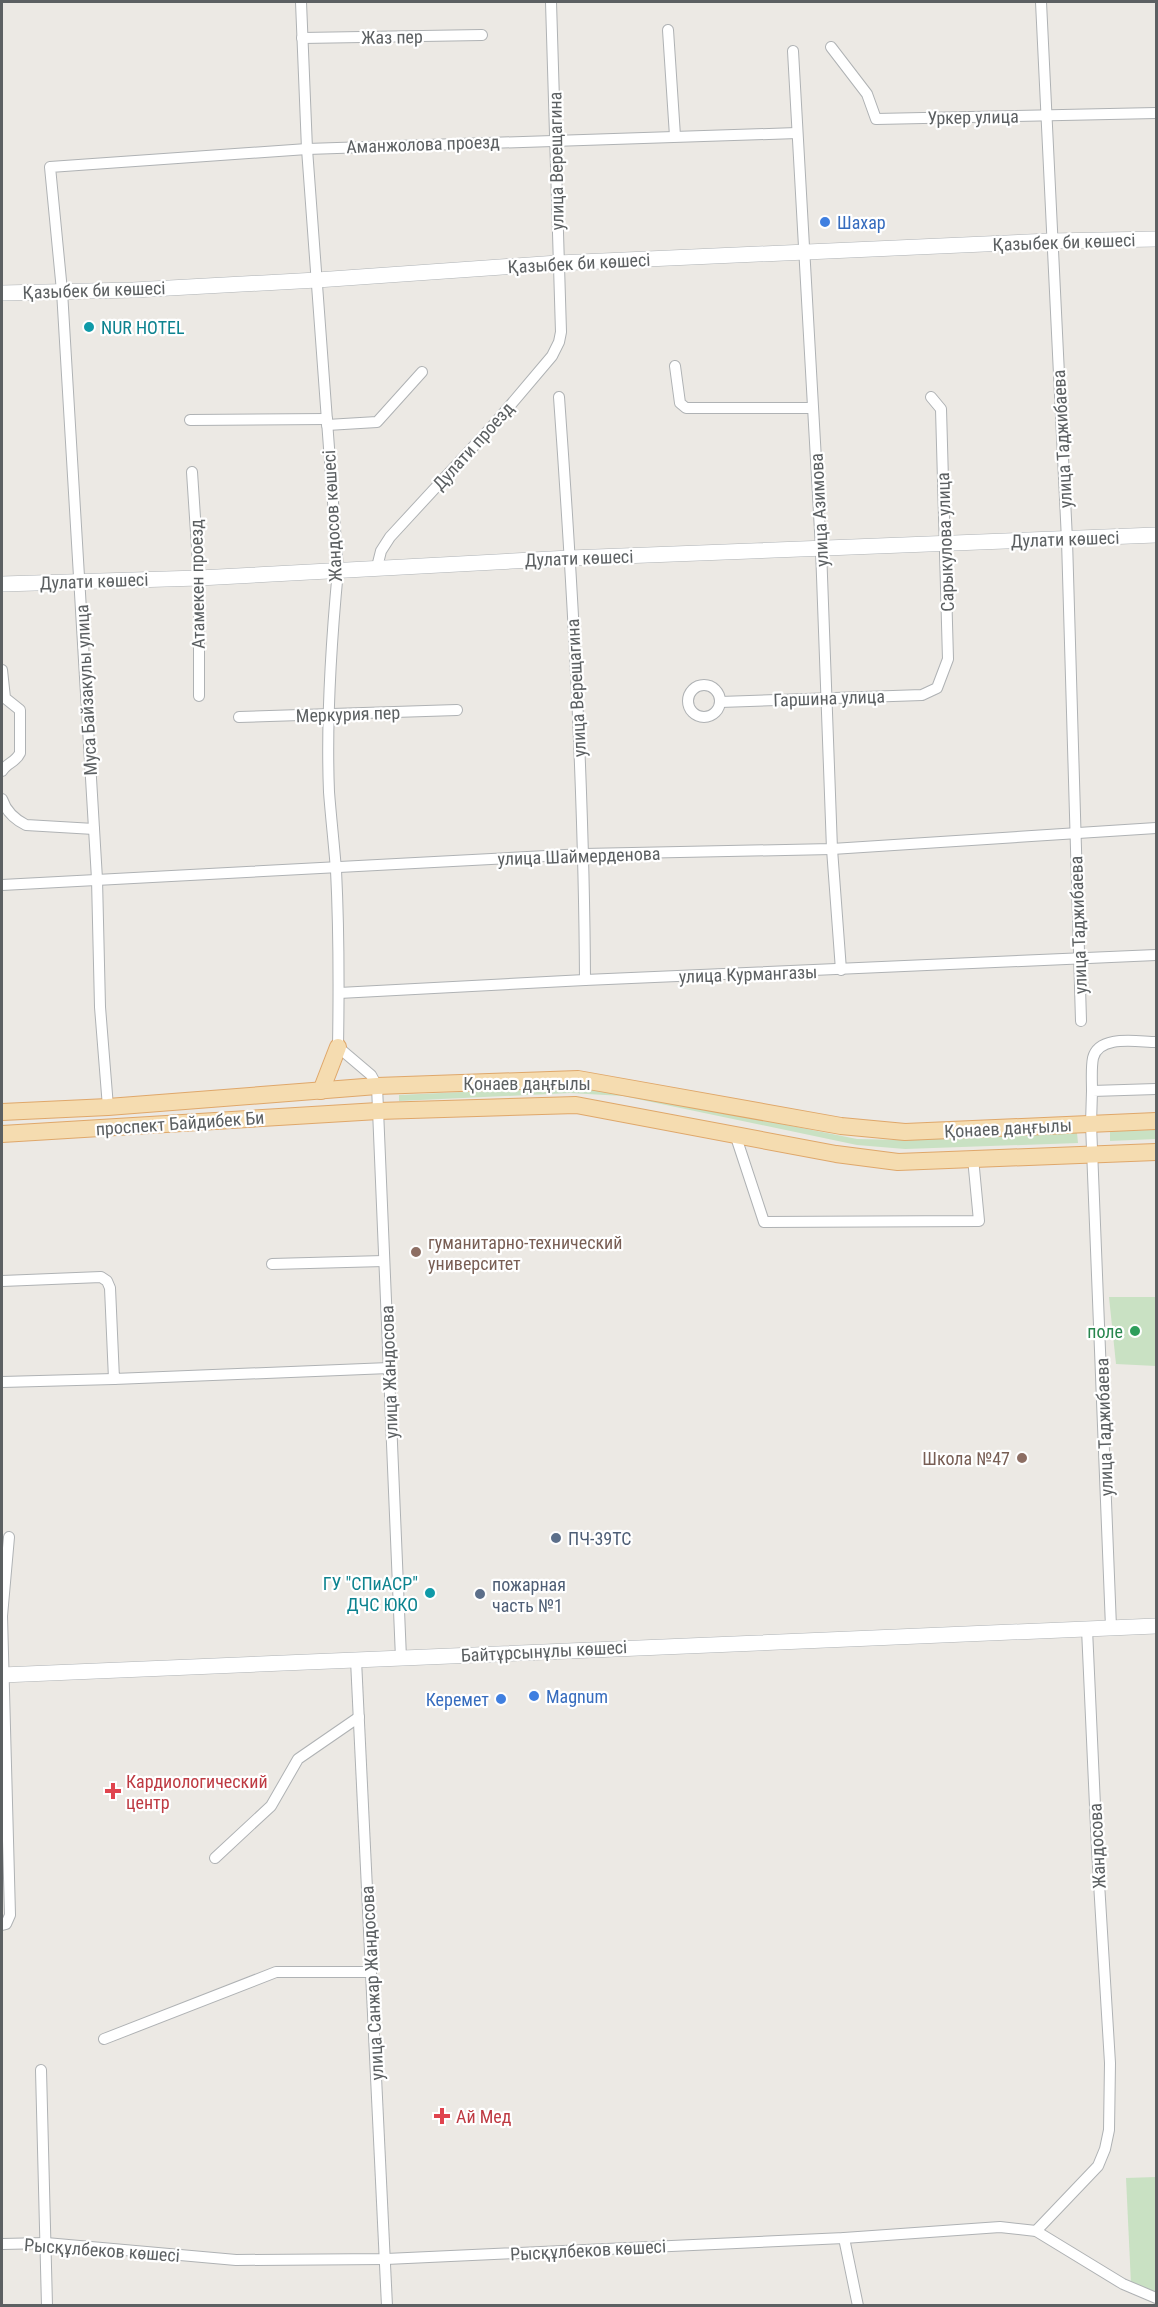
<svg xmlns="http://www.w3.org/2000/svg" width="1158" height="2307" font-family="'Roboto Condensed',sans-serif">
  <rect width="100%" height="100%" fill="#ece9e4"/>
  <g fill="#c9e1c3">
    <path d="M570,1087L623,1092L857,1139L905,1140L1077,1133L1078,1143L905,1149L857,1145L623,1096L570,1093L399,1101V1095Z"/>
    <path d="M1156,1130V1139L1110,1141V1131Z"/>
    <path d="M1109,1297H1156V1366L1116,1364Z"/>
    <path d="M1156,2177V2294L1131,2284L1126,2178Z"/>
  </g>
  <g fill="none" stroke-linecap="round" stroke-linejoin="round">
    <defs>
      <g id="minor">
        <path d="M301,2L307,149L338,570C331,644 326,718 329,792C331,818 334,844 336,870C339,929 339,988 338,1047L371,1075L377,1086L401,1658"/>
        <path d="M1041,2L1067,540L1081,1021"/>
        <path d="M668,30L675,136"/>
        <path d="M302,38L482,35"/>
        <path d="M831,47L867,94L876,119L1156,113"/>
        <path d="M793,51L821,549L832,849L841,970"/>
        <path d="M675,366L680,403L686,408H813"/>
        <path d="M559,397C573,591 584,785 585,980"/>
        <path d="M190,420L327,419"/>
        <path d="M327,425L377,422L422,372"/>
        <path d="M192,472L199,578V696"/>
        <path d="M377,567L381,551L390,537L497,421L552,356L559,342L561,332L551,2"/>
        <path d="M2,670L5,698L20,710V753C16,762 7,763 2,771"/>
        <circle cx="704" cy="701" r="16"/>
        <path d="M720,702L922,695L937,688L948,659L941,409L931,397"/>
        <path d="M239,717L457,710"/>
        <path d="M2,799C6,811 14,819 26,825L94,829"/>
        <path d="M2,885L584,854L832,849L1156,828"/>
        <path d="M339,993L585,980L1156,955"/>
        <path d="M1092,1091C1092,1081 1091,1068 1093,1058C1099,1034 1138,1042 1156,1042"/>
        <path d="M108,1107L100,1007L97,879L62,291L50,167L307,149L797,133"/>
        <path d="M735,1134L764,1222L979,1221L973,1158"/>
        <path d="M272,1264L384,1261"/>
        <path d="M2,1281L101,1277L107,1281L110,1288L114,1379L389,1368"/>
        <path d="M2,1382L114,1379"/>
        <path d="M1111,1627L1091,1124L1092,1091L1156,1089"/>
        <path d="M356,1660L387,2306"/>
        <path d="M215,1858L271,1806L298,1759L359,1717"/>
        <path d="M2,1925L6,1924L10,1915L2,1616L9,1537"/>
        <path d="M104,2039L276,1972H371"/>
        <path d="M41,2070L47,2306"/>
        <path d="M1036,2231L1098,2166L1105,2149L1109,2130L1110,2063L1097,1850L1087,1629"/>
        <path d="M844,2238L858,2306"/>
        <path d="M2,2244L46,2243L236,2260L386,2259L844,2238L1000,2227L1036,2231L1123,2284L1156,2298"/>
      </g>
      <g id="secondary">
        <path d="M2,293L133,290L317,280L558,263L1051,241L1156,239"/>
        <path d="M2,584L199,578L570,558L1156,535"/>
        <path d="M2,1675L1156,1626"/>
      </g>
      <g id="primary">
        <path d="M321,1091L338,1047"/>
        <path d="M2,1112L108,1107L377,1086L578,1079L841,1126L905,1132L1156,1121"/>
        <path d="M2,1134L378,1111L576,1105L836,1154L898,1162L1156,1152"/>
      </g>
    </defs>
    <use href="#minor" stroke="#afb2b4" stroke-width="12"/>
    <use href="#secondary" stroke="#aeb2b5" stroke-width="16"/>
    <use href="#primary" stroke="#dfa76a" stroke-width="18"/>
    <use href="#minor" stroke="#fff" stroke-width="10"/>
    <use href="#secondary" stroke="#fff" stroke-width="15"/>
    <use href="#primary" stroke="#f5dcb0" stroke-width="16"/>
  </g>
  <g fill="#3f7fe0" stroke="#fff" stroke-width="2">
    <circle cx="825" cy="222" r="6"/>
    <circle cx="534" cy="1696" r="6"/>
    <circle cx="501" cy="1699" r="6"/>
  </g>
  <g fill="#0f9aa8" stroke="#fff" stroke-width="2">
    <circle cx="89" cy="327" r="6"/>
    <circle cx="430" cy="1593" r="6"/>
  </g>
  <g fill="#8d6e63" stroke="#fff" stroke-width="2">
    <circle cx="416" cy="1252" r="6"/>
    <circle cx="1022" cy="1458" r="6"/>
  </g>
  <circle fill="#2e9e5b" stroke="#fff" stroke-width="2" cx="1135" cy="1331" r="6"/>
  <g fill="#5c6f8a" stroke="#fff" stroke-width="2">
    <circle cx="556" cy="1538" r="6"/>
    <circle cx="480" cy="1594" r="6"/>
  </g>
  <g fill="#e0444e" stroke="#fff" stroke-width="2">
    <path d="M110 1782h6v6h6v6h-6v6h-6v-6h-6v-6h6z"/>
    <path d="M439 2107h6v6h6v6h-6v6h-6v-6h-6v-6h6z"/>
  </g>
  <g text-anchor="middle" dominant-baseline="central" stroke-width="4.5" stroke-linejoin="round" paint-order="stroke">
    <g font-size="18" fill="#5c6062" stroke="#fff">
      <text transform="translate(392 37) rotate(-1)">Жаз пер</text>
      <text transform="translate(973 117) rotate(-1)">Уркер улица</text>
      <text transform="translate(423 144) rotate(-2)">Аманжолова проезд</text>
      <text transform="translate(556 161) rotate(-91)">улица Верещагина</text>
      <text transform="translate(1064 242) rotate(-2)">Қазыбек би көшесі</text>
      <text transform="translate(579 263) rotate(-3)">Қазыбек би көшесі</text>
      <text transform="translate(94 290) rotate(-2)">Қазыбек би көшесі</text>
      <text transform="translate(1062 439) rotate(-93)">улица Таджибаева</text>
      <text transform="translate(473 446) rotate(-48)">Дулати проезд</text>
      <text transform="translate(819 510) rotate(-93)">улица Азимова</text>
      <text transform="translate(332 516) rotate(-93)">Жандосов көшесі</text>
      <text transform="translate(1065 539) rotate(-2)">Дулати көшесі</text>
      <text transform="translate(945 542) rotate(-92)">Сарыкулова улица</text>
      <text transform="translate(579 558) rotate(-2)">Дулати көшесі</text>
      <text transform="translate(94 581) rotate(-2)">Дулати көшесі</text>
      <text transform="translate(197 584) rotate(-91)">Атамекен проезд</text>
      <text transform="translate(576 688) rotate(-93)">улица Верещагина</text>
      <text transform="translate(86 690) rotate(-93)">Муса Байзакулы улица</text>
      <text transform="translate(829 698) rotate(-2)">Гаршина улица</text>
      <text transform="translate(348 714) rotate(-2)">Меркурия пер</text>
      <text transform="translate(579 856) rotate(-2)">улица Шаймерденова</text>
      <text transform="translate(1078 925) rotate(-92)">улица Таджибаева</text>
      <text transform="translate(748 974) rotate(-2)">улица Курмангазы</text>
      <text x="527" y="1083">Қонаев даңғылы</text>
      <text transform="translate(180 1123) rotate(-4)">проспект Байдибек Би</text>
      <text transform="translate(1008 1128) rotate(-3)">Қонаев даңғылы</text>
      <text transform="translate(389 1372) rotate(-92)">улица Жандосова</text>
      <text transform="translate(1104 1427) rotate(-92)">улица Таджибаева</text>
      <text transform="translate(544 1651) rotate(-3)">Байтұрсынұлы көшесі</text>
      <text transform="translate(1097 1846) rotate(-93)">Жандосова</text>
      <text transform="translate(372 1983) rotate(-93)">улица Санжар Жандосова</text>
      <text transform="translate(102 2250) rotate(4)">Рысқұлбеков көшесі</text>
      <text transform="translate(588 2250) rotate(-3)">Рысқұлбеков көшесі</text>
    </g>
    <g font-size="18" fill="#366cbe" stroke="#fff" text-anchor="start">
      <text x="837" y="222">Шахар</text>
      <text x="546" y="1696">Magnum</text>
      <text x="489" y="1699" text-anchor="end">Керемет</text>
    </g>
    <g font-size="18" fill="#0d838f" stroke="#fff" text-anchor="start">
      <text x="101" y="327">NUR HOTEL</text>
      <text x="418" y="1583" text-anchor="end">ГУ "СПиАСР"<tspan x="418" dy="21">ДЧС ЮКО</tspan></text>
    </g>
    <g font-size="18" fill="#785e54" stroke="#fff" text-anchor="start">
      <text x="428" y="1242">гуманитарно-технический<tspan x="428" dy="21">университет</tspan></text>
      <text x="1010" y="1458" text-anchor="end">Школа №47</text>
    </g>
    <g font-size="18" fill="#27864d" stroke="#fff" text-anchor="end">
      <text x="1123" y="1331">поле</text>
    </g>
    <g font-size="18" fill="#4e5e75" stroke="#fff" text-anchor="start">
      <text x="568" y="1538">ПЧ-39ТС</text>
      <text x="492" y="1584">пожарная<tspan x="492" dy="21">часть №1</tspan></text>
    </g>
    <g font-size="18" fill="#be3a42" stroke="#fff" text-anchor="start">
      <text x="126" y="1781">Кардиологический<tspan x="126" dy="21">центр</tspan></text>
      <text x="456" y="2116">Ай Мед</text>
    </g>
  </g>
  <rect width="1158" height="2307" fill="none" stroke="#5c6062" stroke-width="6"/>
</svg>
